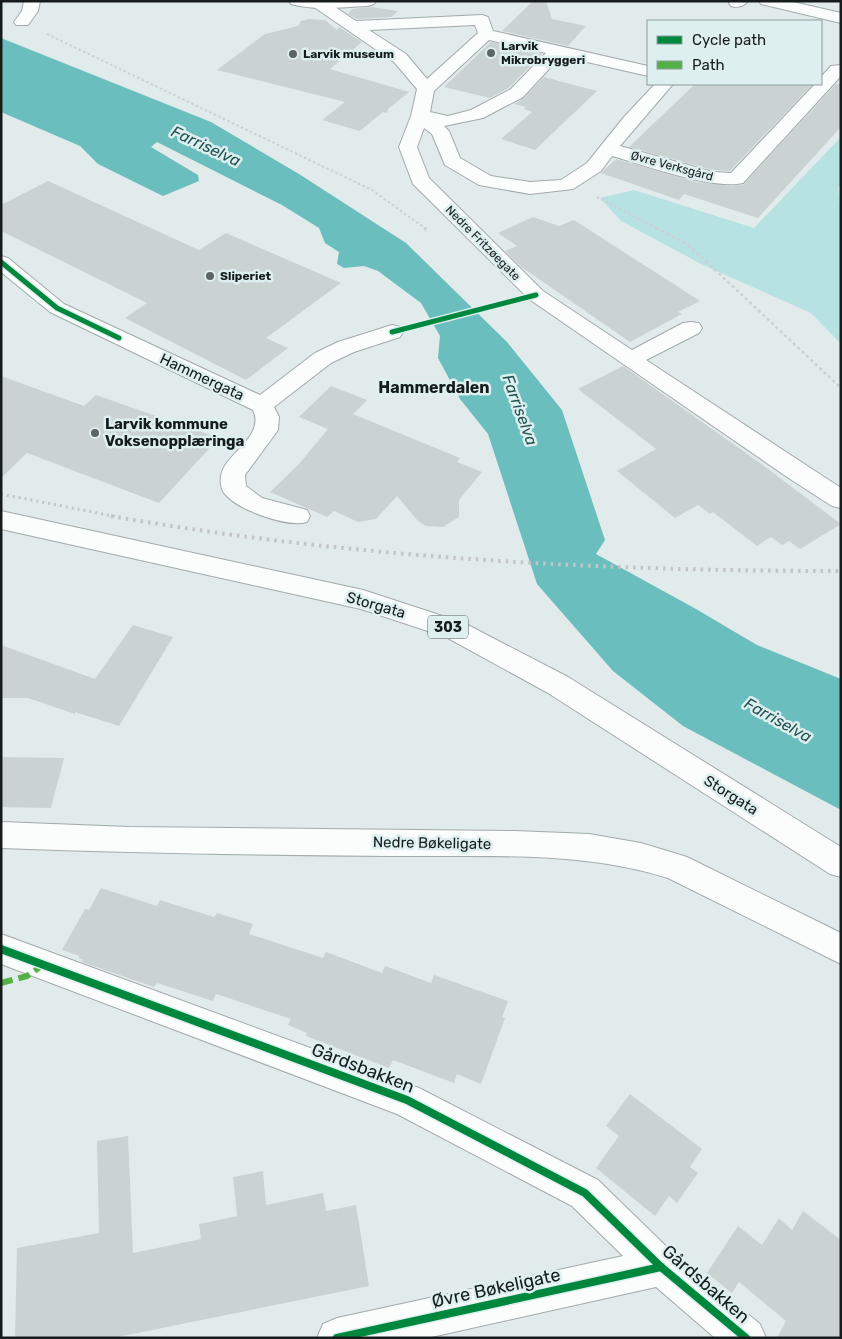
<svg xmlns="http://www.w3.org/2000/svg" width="842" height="1339" font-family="Rubik,sans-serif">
  <rect width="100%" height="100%" fill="#e2ebeb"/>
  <path fill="#b7e2e2" d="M841,137V184L838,188L841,215V344L811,313L703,265L621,221L600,198L634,190L754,228Z"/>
  <path fill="#6abebe" d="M1,38L211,122L299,174L406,243L507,342L562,410L605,540L596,554L696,609L757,645L841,679V810L683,726L613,671L537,584L488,434L460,399L438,358L440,336L421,303L378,271L364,266L344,268L337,264L339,252L325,243L319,228L282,205L157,142L151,147L198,175L199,181L163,196L98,164L80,146L1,112Z"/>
  <g fill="#cbd2d2">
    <path d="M533,1H546L552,19L586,26L568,46L502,31Z"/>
    <path d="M372,7L398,11L391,17L357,19L348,14L352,9Z"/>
    <path d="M309,19L325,20L337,30L339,27L362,42L330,69L409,92L388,109L387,113L383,112L360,131L322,120L345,102L217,70L265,34L298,26L301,21Z"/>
    <path d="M491,42L542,54L510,87L490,98L444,87Z"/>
    <path d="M544,77L597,91L535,150L501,139L532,112L523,109L526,107L514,104L524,98Z"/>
    <path d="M695,84H813L730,171L713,170L629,147Z"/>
    <path d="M836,84H841V127L758,218L684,194L679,200L601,173L616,159L696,182L730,186L743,185Z"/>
    <path d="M48,181L199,250L226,233L341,283L266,338L288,348L246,380L125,318L147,303L1,231V205Z"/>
    <path d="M533,217L559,226L574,220L700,301L678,312L682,314L630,342L520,266L505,251L517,246L498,233Z"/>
    <path d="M623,366L760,463L841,524L800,549L789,541L782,545L771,537L757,546L713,512L710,514L698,505L675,518L617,471L656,449L578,389Z"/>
    <path d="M1,376L84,406L96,395L219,438L159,503L27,453L1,478Z"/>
    <path d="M331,386L367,400L353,414L460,458L457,462L482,472L459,500V517L443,527L426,526L418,521L397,496L376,519L358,522L334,511L327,517L270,492L299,464L328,429L299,417Z"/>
    <path d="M133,625L173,637L119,726L75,712V714L28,698H1V645L95,679Z"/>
    <path d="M1,757L64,758L51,808L1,807Z"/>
    <path d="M101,888L157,906L160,900L214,917L217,913L253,924L249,934L323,958L326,952L382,973L385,966L431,983L434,975L508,1001L502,1017L505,1018L481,1084L457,1074L454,1083L393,1060L389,1068L306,1036L307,1033L288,1025L291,1019L216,994L213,1001L157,983L154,987L82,962L83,960L78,958L80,956L62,950L85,909L89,910Z"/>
    <path d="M630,1094L702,1149L690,1167L698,1173L677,1203L669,1196L655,1216L596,1168L619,1136L606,1126Z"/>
    <path d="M128,1136L133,1253L201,1239L199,1224L237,1216L233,1177L263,1171L266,1205L323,1193L326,1211L356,1205L369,1286L113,1338H15L17,1248L99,1233L97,1141Z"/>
    <path d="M803,1211L841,1240V1338H777L786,1321L739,1282L732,1293L707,1273L738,1226L762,1245L779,1218L792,1230Z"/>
  </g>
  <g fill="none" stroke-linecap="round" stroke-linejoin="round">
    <defs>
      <g id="minor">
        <path d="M24,1H40L38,11L28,25H16L14,22L22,11Z"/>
        <path d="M314,1H326L356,21L482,15L488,17L493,31L648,66V76L561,56L523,97L483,118L444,126L449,131L460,158L491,176L530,182L561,180L587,163L624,117L655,84H673L620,146L713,172L731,173L815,84H821V77L831,66L841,65V76L743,183C712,190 644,165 612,156L601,171L573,189L530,194L479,185L445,165L432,134L424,128L417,147L429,178L543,291L632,350L683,323L691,322L699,323L702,328L699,333L646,360L841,488V508L832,506L790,479L529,299L413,184L399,147L411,116L417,89L394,62L314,7L312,4ZM475,25L478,33L427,79L406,54L369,30ZM489,40L546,53L511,89L471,110L448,116L430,112L434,91Z"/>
        <path d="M730,1H748C743,7 738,8 731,6L729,3Z"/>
        <path d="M1,256L8,258L64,304L260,395L315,353L338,342L392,325L400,327L403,332L400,337L354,352L331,363L274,407L279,417L278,430L245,475L246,486L262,498L307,510L310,516L307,522C287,528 238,510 225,494C221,490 220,481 221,476C224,454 266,437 253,410L50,312L1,272Z"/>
        <path d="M1,934L419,1088L598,1180L674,1254L760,1324L766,1338H715L656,1287L427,1338H317L323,1324L337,1318L623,1256L572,1206L397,1114L1,964Z"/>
      </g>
      <g id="major">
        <path d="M289,1H376L374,4L368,6C342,7 317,11 291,4Z"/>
        <path d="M759,1H789L841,13V23L761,4Z"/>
        <path d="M1,511L363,590L464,623L568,677L841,847V877L830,874L548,693L446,637L361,609L1,529Z"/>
        <path d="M1,822L129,827L515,831L589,834L641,843L687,857L841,933V964L668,878C579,850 482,857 390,856C260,855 131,853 1,848Z"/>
      </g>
    </defs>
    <use href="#minor" stroke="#a2aaaa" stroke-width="2"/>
    <use href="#major" stroke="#a2aaaa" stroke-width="2"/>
    <g stroke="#ced0d0" stroke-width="2" stroke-dasharray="2.5 2.5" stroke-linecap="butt">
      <path d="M47,34L372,190L426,229"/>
      <path d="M597,197L658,229"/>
    </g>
    <g stroke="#ced0d0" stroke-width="2.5" stroke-dasharray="3 3" stroke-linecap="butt">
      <path d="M424,228L427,230"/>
      <path d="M656,228L685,243L695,251L841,388"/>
    </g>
    <use href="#minor" fill="#fbfcfc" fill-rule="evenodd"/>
    <use href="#major" fill="#fbfcfc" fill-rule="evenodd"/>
    <path stroke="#c3c5c5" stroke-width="3" stroke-dasharray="2 4" stroke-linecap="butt" d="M1,494L118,517"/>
    <path stroke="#c3c5c5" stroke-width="4" stroke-dasharray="2.5 5" stroke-linecap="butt" d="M111,516C350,558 598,571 841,571"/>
    <path stroke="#55b145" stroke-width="6" stroke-dasharray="12 6" stroke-linecap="butt" d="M1,983L27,976L43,965"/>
    <defs>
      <g id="cycleway-far1">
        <path d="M1,262L57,308L119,338"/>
        <path d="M392,332L536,295"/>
      </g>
      <g id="cycleway">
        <path d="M1,949L407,1100L585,1193L661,1267L746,1338"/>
        <path d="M337,1338L661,1267"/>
      </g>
    </defs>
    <use href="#cycleway-far1" stroke="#deefef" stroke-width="8"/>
    <use href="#cycleway" stroke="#deefef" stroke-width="11"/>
    <use href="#cycleway-far1" stroke="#00873e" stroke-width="5"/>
    <use href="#cycleway" stroke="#00873e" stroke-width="8"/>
  </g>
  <g fill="#5d6464" stroke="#deefef" stroke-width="2">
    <circle cx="491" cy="53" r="5"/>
    <circle cx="293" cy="54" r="5"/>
    <circle cx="210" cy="276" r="5"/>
    <circle cx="95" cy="433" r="5"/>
  </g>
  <g text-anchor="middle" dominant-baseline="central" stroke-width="5" stroke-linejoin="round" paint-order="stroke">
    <g font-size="12" font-weight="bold" fill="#161c1c" stroke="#deefef" text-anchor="start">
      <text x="501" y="46">Larvik<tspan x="501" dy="14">Mikrobryggeri</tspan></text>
      <text x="303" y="54">Larvik museum</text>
      <text x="220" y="276">Sliperiet</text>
    </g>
    <g font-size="12" fill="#161c1c" stroke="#deefef">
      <text transform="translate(672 166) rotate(15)">Øvre Verksgård</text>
      <text transform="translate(483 243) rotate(45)">Nedre Fritzøegate</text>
    </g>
    <rect fill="#deefef" stroke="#525b5b" stroke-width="1" x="428" y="615.5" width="40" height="23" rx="4"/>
    <g font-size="14" font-weight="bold" fill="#161c1c">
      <text x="448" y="627">303</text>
    </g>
    <g font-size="15" fill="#161c1c" stroke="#deefef">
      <text transform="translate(202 377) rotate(25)">Hammergata</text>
      <text transform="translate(376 605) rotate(16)">Storgata</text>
      <text transform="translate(731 795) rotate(32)">Storgata</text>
      <text transform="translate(432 843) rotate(1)">Nedre Bøkeligate</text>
    </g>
    <g font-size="15" font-weight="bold" fill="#161c1c" stroke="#deefef" text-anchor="start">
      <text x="105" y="424">Larvik kommune<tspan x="105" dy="17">Voksenopplæringa</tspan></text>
    </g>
    <g font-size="16" font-style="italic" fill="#225353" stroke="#deefef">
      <text transform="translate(206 146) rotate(25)">Farriselva</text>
      <text transform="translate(520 410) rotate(70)">Farriselva</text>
      <text transform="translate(778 720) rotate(29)">Farriselva</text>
    </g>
    <g font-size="16" font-weight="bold" fill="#161c1c" stroke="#deefef">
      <text x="434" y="387">Hammerdalen</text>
    </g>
    <g font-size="18" fill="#161c1c" stroke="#deefef">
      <text transform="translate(363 1068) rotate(21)">Gårdsbakken</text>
      <text transform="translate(706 1284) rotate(41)">Gårdsbakken</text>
      <text transform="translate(496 1288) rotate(-12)">Øvre Bøkeligate</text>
    </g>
  </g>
  <rect width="842" height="1339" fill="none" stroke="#161c1c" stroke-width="5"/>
  <rect x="647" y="20" width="175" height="65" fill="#deefef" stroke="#8e9b9b"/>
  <rect x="657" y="36" width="25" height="8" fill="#00873e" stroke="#8e9b9b"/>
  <text x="692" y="45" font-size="15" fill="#161c1c">Cycle path</text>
  <rect x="657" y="61" width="25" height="8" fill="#55b145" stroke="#8e9b9b"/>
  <text x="692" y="70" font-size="15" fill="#161c1c">Path</text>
</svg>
